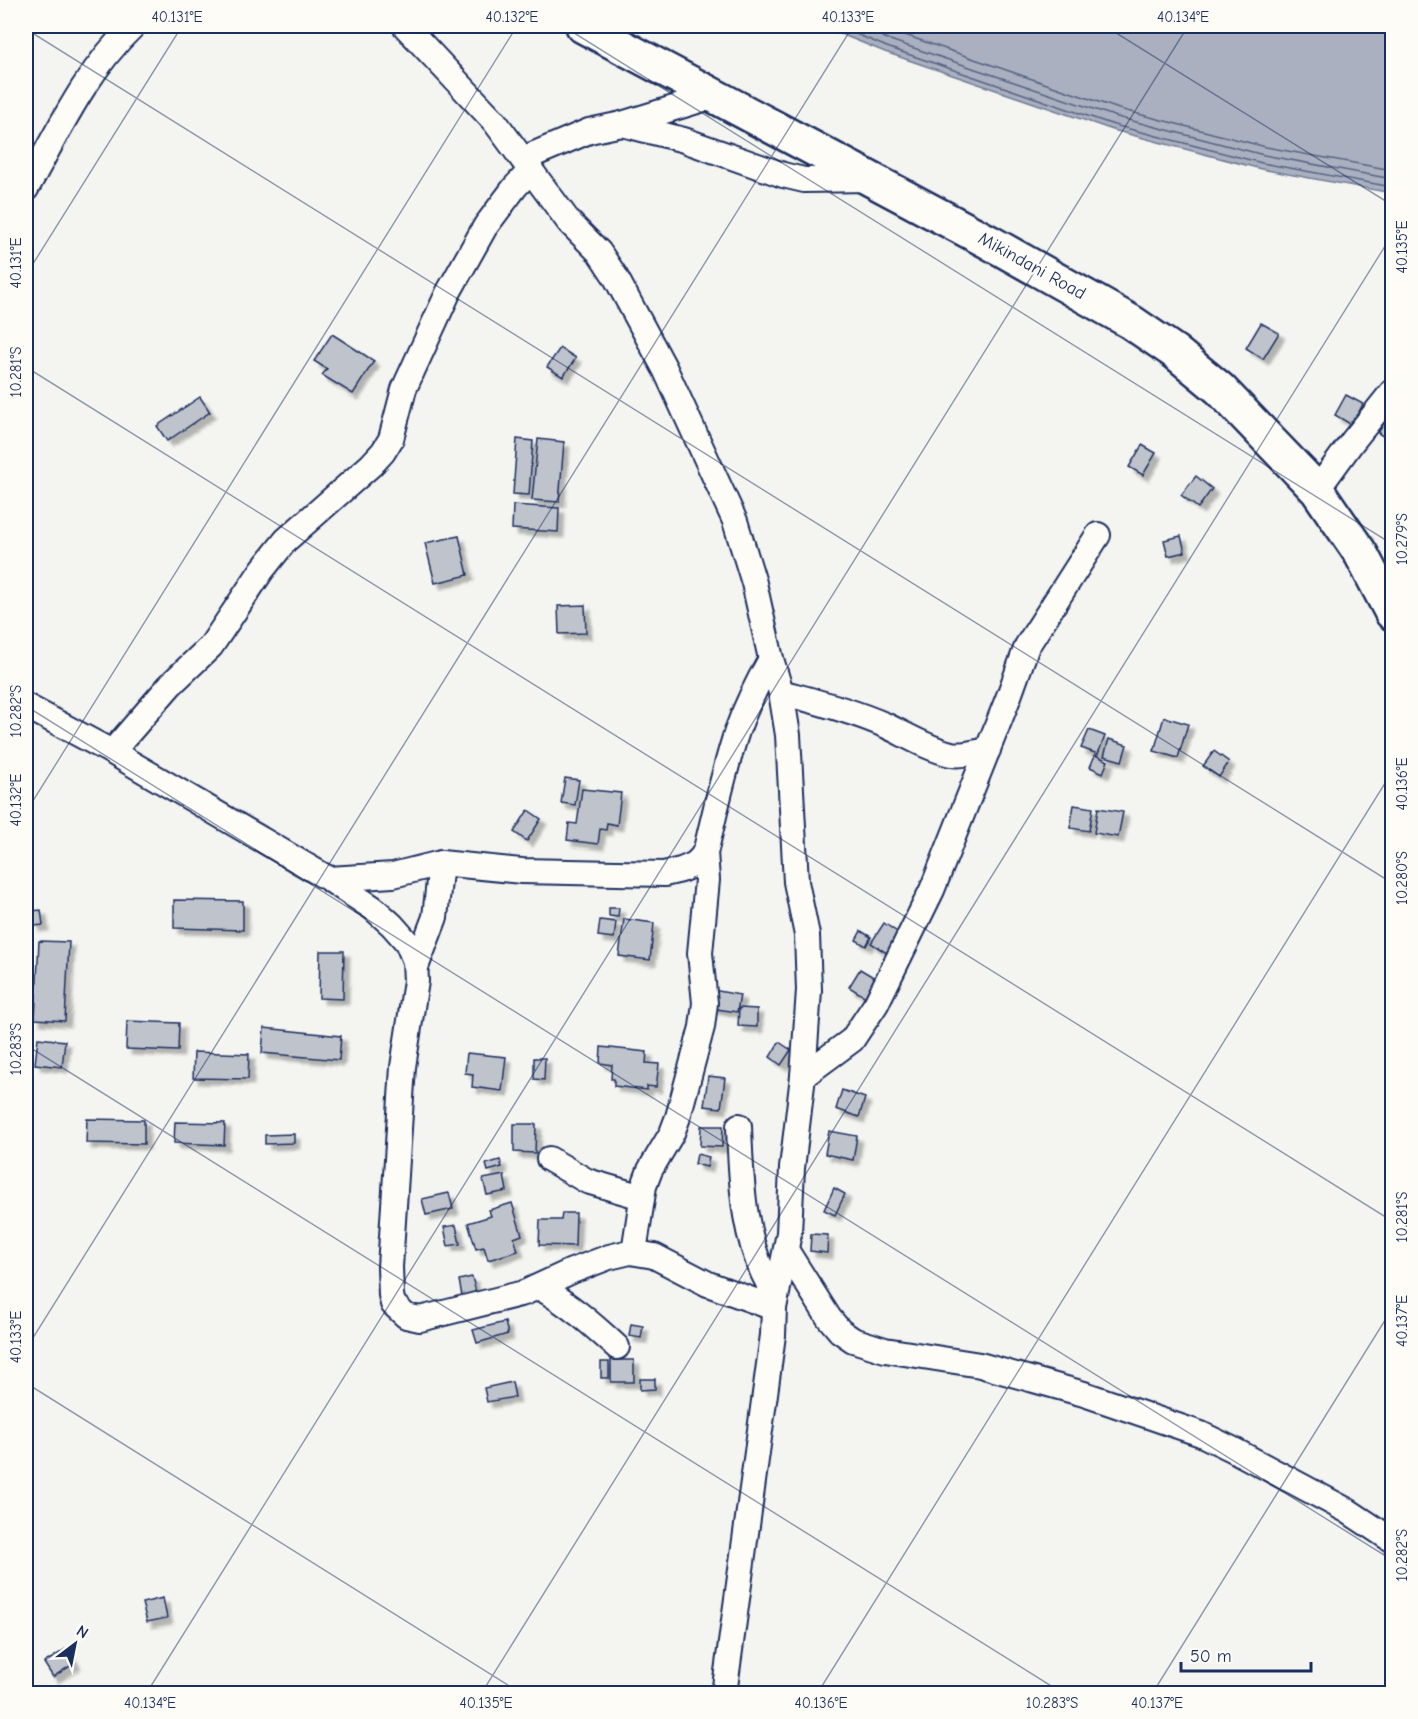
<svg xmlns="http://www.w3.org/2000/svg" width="1418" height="1719" font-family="'Comic Neue',sans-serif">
  <defs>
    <filter id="shadow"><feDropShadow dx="5.5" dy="5.5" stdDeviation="1.5" flood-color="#0004"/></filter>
  </defs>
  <rect width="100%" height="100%" fill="#f4f4f1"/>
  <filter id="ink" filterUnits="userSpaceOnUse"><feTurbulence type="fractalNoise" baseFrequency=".0167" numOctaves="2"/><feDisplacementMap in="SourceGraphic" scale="12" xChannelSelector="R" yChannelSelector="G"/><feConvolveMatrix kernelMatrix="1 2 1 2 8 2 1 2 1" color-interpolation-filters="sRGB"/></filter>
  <g filter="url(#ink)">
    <path fill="#aab0bf" stroke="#717c98" stroke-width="1.5" d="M821,26H1392V193L1261,169L1113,130L885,52Z"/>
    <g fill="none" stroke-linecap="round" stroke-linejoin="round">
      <g stroke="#546385" stroke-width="1.5">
        <path d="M837,26L887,47L1114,125L1262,163L1392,187"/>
        <path d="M856,26L890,40L1117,117L1264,155L1392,179"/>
        <path d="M879,26L1119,109L1266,147L1392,170"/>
      </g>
    </g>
    <g fill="#bfc3cc" stroke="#1b2f5e" stroke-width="1.5" filter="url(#shadow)">
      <path d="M1261,323L1279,333L1263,359L1246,348Z"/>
      <path d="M332,334L374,361L353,394L322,375L327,369L314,361Z"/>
      <path d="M560,348L576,358L563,377L547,367Z"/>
      <path d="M1346,395L1363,404L1352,425L1335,415Z"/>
      <path d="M200,397L210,412L167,441L157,426Z"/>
      <path d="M1392,410V442L1378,433Z"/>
      <path d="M517,439L533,441L529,495L513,494Z"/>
      <path d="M538,439L564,442L559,502L532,500Z"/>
      <path d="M1142,445L1156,453L1143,475L1129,467Z"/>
      <path d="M1196,476L1212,489L1198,508L1181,495Z"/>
      <path d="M513,505L559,508L558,532L512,529Z"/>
      <path d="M459,536L468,575L435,583L425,543Z"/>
      <path d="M1181,536L1185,552L1168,556L1164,540Z"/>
      <path d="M585,605L586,633L559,634L558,606Z"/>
      <path d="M1164,717L1188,724L1178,758L1154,751Z"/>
      <path d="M1089,730L1105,736L1098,754L1081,748Z"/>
      <path d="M1109,739L1127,745L1122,761L1104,756Z"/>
      <path d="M1214,751L1229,762L1219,777L1203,766Z"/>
      <path d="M1095,755L1108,761L1103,773L1090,767Z"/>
      <path d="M565,778L579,780L575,805L561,803Z"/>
      <path d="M582,789L621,793L617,825L607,823L606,830L600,829L598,844L567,840L569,823L577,824Z"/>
      <path d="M1074,805L1093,808L1089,831L1070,828Z"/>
      <path d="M1098,808L1123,812L1118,837L1094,833Z"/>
      <path d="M528,810L541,819L527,841L514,832Z"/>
      <path d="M174,900L243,901V930L174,928Z"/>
      <path d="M609,908H619L618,917L609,916Z"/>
      <path d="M41,910L43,925L34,926L31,911Z"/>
      <path d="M624,919L654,923L650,960L619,956Z"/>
      <path d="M600,920L616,922L614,938L598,936Z"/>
      <path d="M884,923L900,934L888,954L871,943Z"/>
      <path d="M861,931L871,937L866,946L856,940Z"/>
      <path d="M39,941L69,942L65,1021L35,1019Z"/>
      <path d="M320,951H344L343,999L319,998Z"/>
      <path d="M860,969L880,981L869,999L849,987Z"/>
      <path d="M713,990L740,995L737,1012L710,1008Z"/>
      <path d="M739,1008L757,1009V1027L738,1026Z"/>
      <path d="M127,1021L179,1023L178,1051L126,1049Z"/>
      <path d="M264,1028L341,1036L339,1060L262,1053Z"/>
      <path d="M38,1038L65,1041L62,1067L35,1064Z"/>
      <path d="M779,1042L791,1050L781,1065L770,1057Z"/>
      <path d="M601,1047L647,1052L646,1063L659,1064L656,1087L647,1086V1090L614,1086V1079H611L612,1065L600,1063Z"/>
      <path d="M194,1052L249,1054L248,1079L193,1078Z"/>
      <path d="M467,1053L506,1057L502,1091L472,1087L473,1074L465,1073Z"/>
      <path d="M534,1058H545L544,1080L534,1079Z"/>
      <path d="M708,1076L725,1078L721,1108L704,1106Z"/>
      <path d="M842,1090L865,1098L859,1117L836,1109Z"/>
      <path d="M87,1119L144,1120V1144L86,1143Z"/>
      <path d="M175,1122L225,1123L224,1145L174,1143Z"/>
      <path d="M514,1124H536L535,1153L514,1152Z"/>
      <path d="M701,1126H723L722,1147L700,1146Z"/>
      <path d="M829,1131L857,1136L853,1160L825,1154Z"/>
      <path d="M294,1134V1143L265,1144V1135Z"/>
      <path d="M697,1154L709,1157L707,1167L695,1164Z"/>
      <path d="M500,1160L502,1167L488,1171L486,1164Z"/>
      <path d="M504,1175L507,1191L487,1195L483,1179Z"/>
      <path d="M834,1188L845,1194L835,1215L824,1210Z"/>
      <path d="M449,1193L453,1209L426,1215L422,1199Z"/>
      <path d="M512,1203L522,1235L514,1238L518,1251L488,1260L484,1247L476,1249L468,1223L491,1216L489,1210Z"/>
      <path d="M562,1213H576L575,1246L539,1245L540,1220H561Z"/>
      <path d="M456,1225L460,1244L448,1246L444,1227Z"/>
      <path d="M811,1234L828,1235L827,1253L810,1251Z"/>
      <path d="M472,1277L476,1292L462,1296L459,1280Z"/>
      <path d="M505,1322L508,1334L477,1343L473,1330Z"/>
      <path d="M631,1324L643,1326L641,1338L629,1336Z"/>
      <rect x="611" y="1360" width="23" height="22"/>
      <rect x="601" y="1362" width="8" height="16"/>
      <path d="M640,1379H655V1389L640,1390Z"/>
      <path d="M512,1382L515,1397L487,1402L484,1388Z"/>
      <path d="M163,1598L167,1618L147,1622L142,1603Z"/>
      <path d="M66,1649L75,1663L53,1677L44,1663Z"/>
    </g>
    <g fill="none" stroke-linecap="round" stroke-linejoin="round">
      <defs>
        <g id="minor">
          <path d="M405,26L495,122L569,222L599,252L615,276L665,369L735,521L754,583L771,659L781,692L788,735L796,882L807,935L809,990L803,1076L792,1168L789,1233L774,1308L773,1335L724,1694"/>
          <path d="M622,124L684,140L783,175L804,180L869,179"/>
          <path d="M523,159L589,131L622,124L713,96"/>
          <path d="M26,189C58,132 85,72 133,26"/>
          <path d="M1317,490L1352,442L1392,392"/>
          <path d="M781,692C817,702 853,711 887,726C908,736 929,749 951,754C963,756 976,752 988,750"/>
          <path d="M26,706L112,752L329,879L373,908L392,925L407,942L415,961L416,981L403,1067L390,1267L391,1295L393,1304L406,1316L420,1319L524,1293L572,1271L609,1257L630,1252L654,1256L708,1284L774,1308"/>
          <path d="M112,752L171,684L211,646L262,570L286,540L371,465L383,452L391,439L404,389L448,293L485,227L515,187L531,170"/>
          <path d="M329,879L393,875L441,863L522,871L664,874L681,870L695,864L702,857L706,849C716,809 724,770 737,731C746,706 758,682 771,659"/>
          <path d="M416,967L435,917L441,863"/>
          <path d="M803,1076L852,1040L876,1004L932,890L1009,696L1027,646L1098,535"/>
          <path d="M739,1126C741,1184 743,1248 776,1296"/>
          <path d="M549,1159L587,1181L642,1197"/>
          <path d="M786,1250L829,1318L840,1331L853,1340L885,1350L980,1365L1084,1394L1201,1434L1232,1449L1348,1511L1392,1540"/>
          <path d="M634,1252L644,1186L650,1170L672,1133L678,1117L702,1027L705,1003L700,953L707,880L705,852"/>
          <path d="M539,1287C569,1304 592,1324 617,1347"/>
        </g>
        <path id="highway" d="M583,26L989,242L1131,322L1175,352L1220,389L1317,490L1361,554L1392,613"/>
      </defs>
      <use href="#minor" stroke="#1b2f5e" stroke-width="28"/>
      <use href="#highway" stroke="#1b2f5e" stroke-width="38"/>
      <use href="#minor" stroke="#fdfcf7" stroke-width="24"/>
      <use href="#highway" stroke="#fdfcf7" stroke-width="33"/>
    </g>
  </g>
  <path fill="none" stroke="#1b2f5e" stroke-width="1.5" stroke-opacity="0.45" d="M563,26L1392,544M1105,26L1392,205M26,29L1392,883M26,275L182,26M26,367L1392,1221M26,706L1392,1560M26,812L517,26M26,1045L1064,1694M26,1349L853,26M26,1383L522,1694M146,1694L1188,26M481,1694L1392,235M817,1694L1392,772M1152,1694L1392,1309"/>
  <g text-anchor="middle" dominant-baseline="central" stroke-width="4.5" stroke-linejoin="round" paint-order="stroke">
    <g font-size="18" fill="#1b2f5e" stroke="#fdfcf7">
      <text transform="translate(1032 266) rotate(29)">Mikindani Road</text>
    </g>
  </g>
  <rect width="1418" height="1719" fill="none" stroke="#fdfcf7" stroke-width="66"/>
  <g transform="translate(75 1644) rotate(32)" stroke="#fdfcf7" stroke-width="4.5" paint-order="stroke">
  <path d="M0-4.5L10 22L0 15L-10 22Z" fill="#1b2f5e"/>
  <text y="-9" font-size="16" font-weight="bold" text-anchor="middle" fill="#1b2f5e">N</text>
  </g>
  <path d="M1181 1662v9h130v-9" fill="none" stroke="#1b2f5e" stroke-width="3"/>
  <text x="1190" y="1662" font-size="18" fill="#1b2f5e" stroke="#fdfcf7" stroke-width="4.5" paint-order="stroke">50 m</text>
  <rect x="33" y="33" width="1352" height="1653" fill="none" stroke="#1b2f5e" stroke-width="2"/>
  <g font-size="15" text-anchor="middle" fill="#1b2f5e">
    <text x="177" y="22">40.131°E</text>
    <text x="512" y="22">40.132°E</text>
    <text x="848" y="22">40.133°E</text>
    <text x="1183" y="22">40.134°E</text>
    <text transform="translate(1402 247) rotate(-90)" y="5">40.135°E</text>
    <text transform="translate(16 263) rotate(-90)" y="5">40.131°E</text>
    <text transform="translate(16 372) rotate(-90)" y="5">10.281°S</text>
    <text transform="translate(1402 539) rotate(-90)" y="5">10.279°S</text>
    <text transform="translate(16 711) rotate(-90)" y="5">10.282°S</text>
    <text transform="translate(1402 784) rotate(-90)" y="5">40.136°E</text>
    <text transform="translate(16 800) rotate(-90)" y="5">40.132°E</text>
    <text transform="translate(1402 878) rotate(-90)" y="5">10.280°S</text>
    <text transform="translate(16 1049) rotate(-90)" y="5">10.283°S</text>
    <text transform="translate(1402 1217) rotate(-90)" y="5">10.281°S</text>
    <text transform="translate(1402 1321) rotate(-90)" y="5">40.137°E</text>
    <text transform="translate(16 1337) rotate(-90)" y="5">40.133°E</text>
    <text transform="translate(1402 1555) rotate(-90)" y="5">10.282°S</text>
    <text x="150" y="1708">40.134°E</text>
    <text x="486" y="1708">40.135°E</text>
    <text x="821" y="1708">40.136°E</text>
    <text x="1052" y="1708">10.283°S</text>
    <text x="1157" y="1708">40.137°E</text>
  </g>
</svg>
